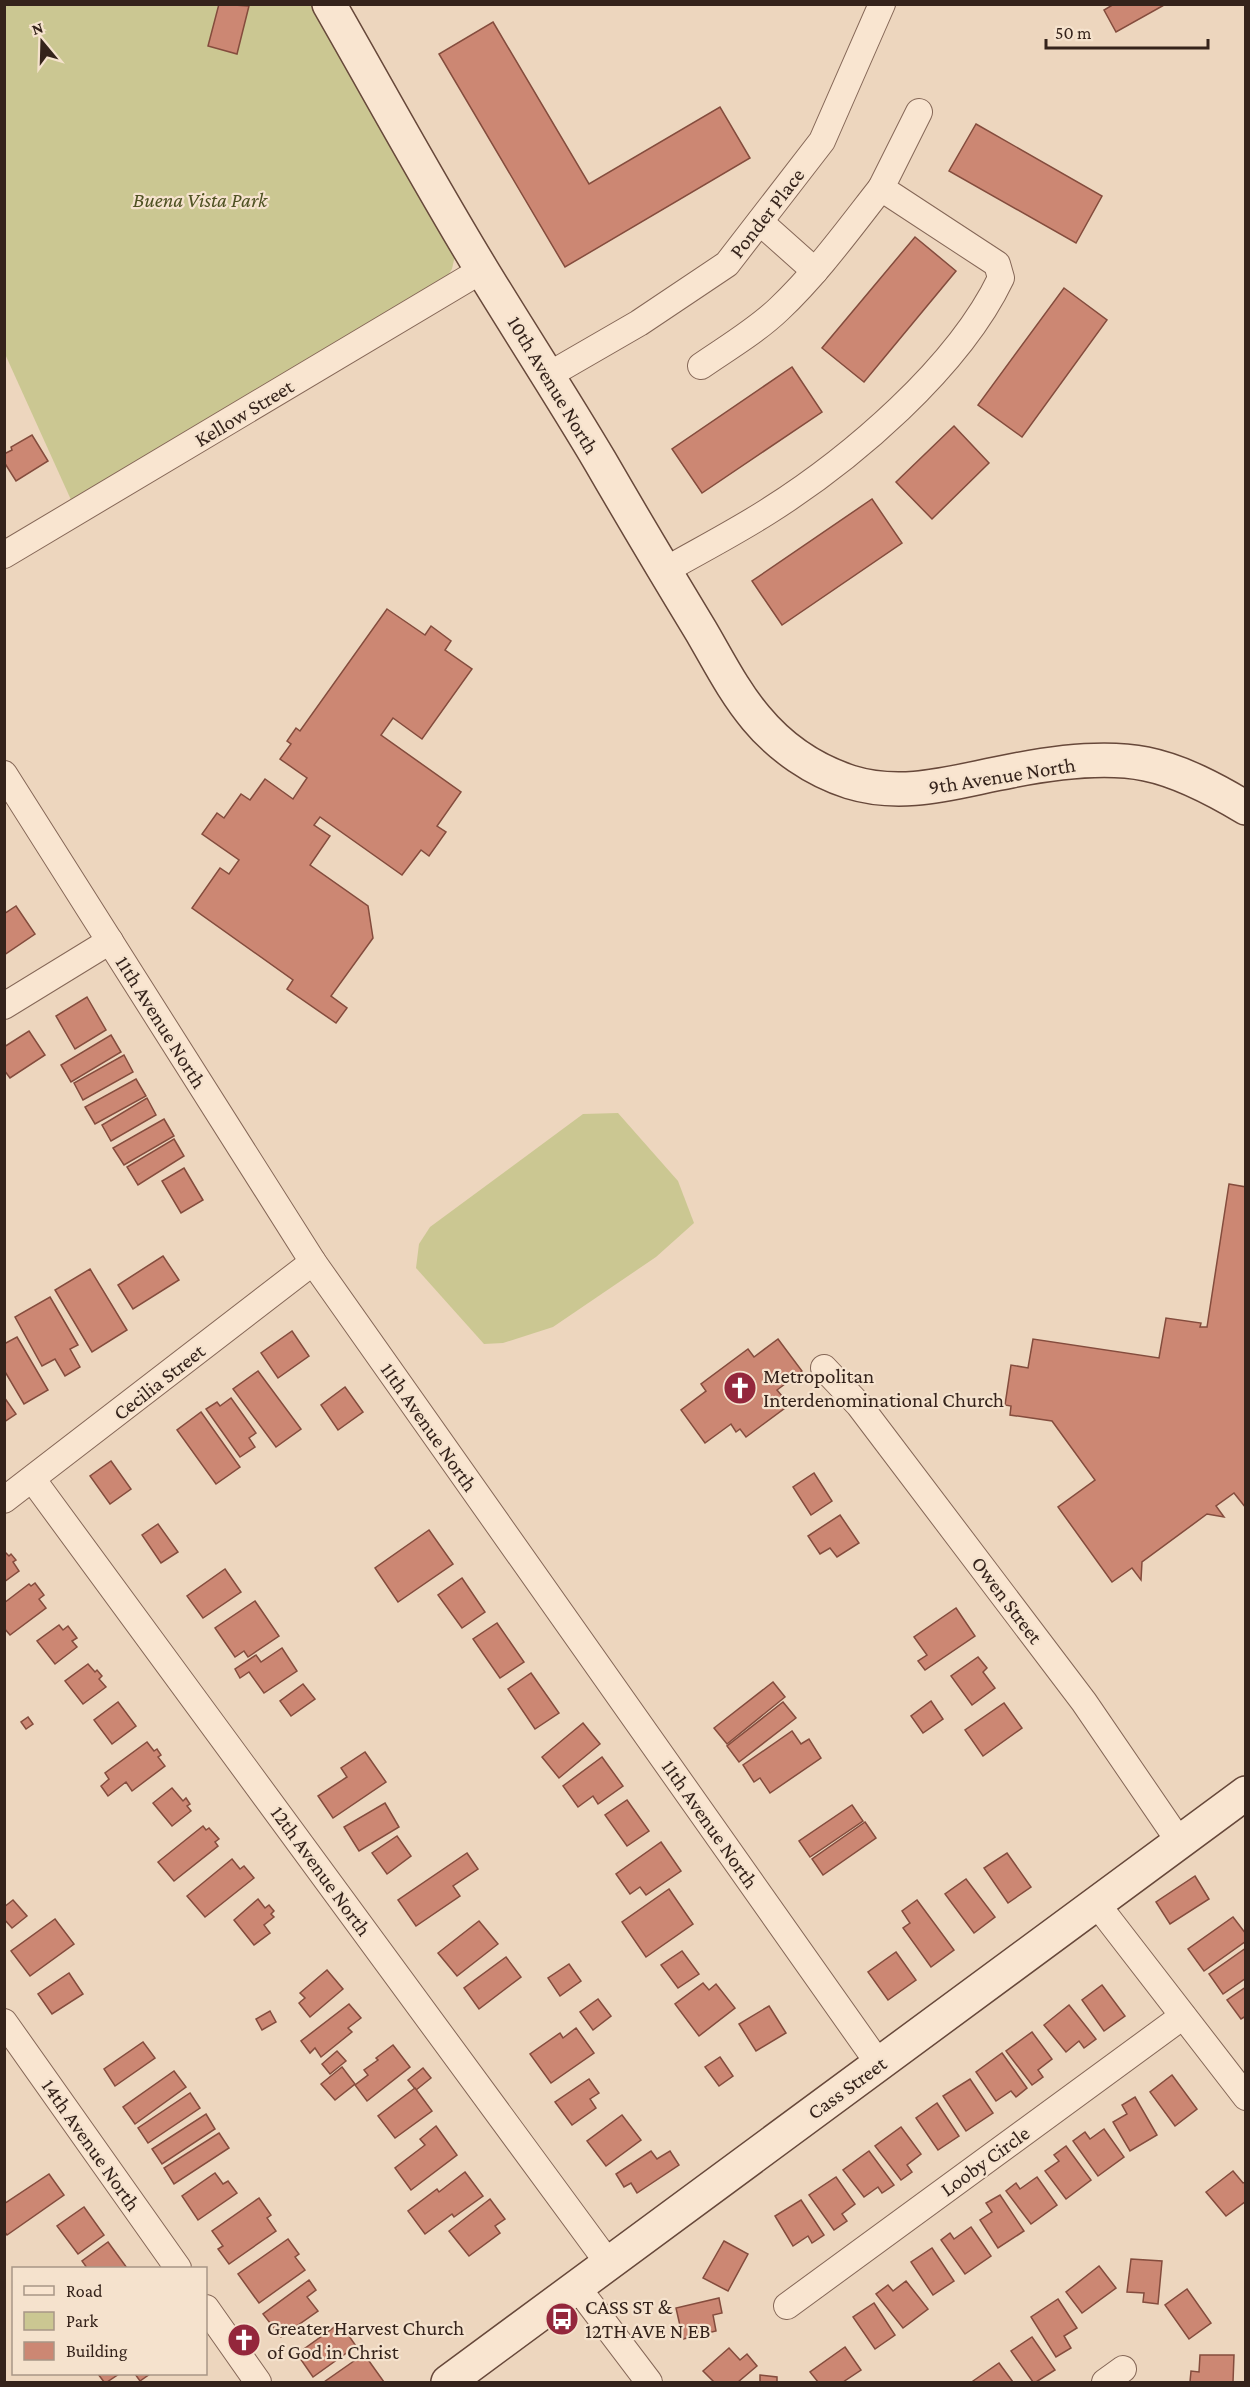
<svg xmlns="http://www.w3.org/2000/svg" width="1250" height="2387" font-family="'Crimson Pro',serif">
  <rect width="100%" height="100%" fill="#edd6be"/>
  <g fill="#cbc792">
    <path d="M5,5H317L456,251L452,269L446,278L72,502L5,354Z"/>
    <path d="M618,1113L678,1181L694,1223L656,1257L553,1327L503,1343L484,1344L416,1268L419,1244L430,1227L583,1114Z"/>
  </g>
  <g fill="#cc8773" stroke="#844c3d" stroke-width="1.5">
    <path d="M219,4L249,6L237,54L208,46Z"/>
    <path d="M1114,4H1166L1116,32L1104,10Z"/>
    <path d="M493,22L589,184L720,107L750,158L565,267L439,54Z"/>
    <path d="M976,124L1102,196L1076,243L949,171Z"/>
    <path d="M915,237L956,271L864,382L822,348Z"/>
    <path d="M1064,288L1107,320L1022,437L978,405Z"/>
    <path d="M792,367L822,412L702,493L672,449Z"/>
    <path d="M954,426L989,463L932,519L896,482Z"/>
    <path d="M32,435L48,461L16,481L4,462V454L12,450L11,447Z"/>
    <path d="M872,499L902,543L782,625L752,581Z"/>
    <path d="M387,609L425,635L431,626L451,641L445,650L472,669L422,739L393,718L381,735L461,792L437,826L446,832L429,856L421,850L402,875L320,817L314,825L330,836L310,865L368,906L373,938L331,996L347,1008L336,1023L287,989L293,980L192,908L220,868L229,874L239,860L202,834L217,813L224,818L241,794L250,800L265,779L293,799L307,778L280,759L291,744L287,741L296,728L300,731Z"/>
    <path d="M16,906L35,934L4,955V914Z"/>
    <path d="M87,997L106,1030L75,1049L56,1016Z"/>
    <path d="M29,1031L45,1055L10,1078L4,1070V1047Z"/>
    <path d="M111,1035L121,1052L71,1082L61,1065Z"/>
    <path d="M124,1055L133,1072L83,1100L74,1083Z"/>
    <path d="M136,1079L146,1096L95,1124L85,1107Z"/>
    <path d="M147,1098L156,1115L111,1141L102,1125Z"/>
    <path d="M164,1119L174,1136L124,1165L113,1148Z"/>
    <path d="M174,1139L184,1156L138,1185L127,1167Z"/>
    <path d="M184,1168L203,1200L181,1213L162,1181Z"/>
    <path d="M1229,1184L1246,1187V1508L1234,1493L1216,1506L1224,1517L1207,1514L1142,1562L1141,1580L1132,1568L1112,1582L1058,1507L1095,1480L1052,1421L1010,1415L1011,1406L1005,1405L1011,1365L1028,1368L1033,1339L1159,1358L1166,1318L1201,1323L1200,1327H1207Z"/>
    <path d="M163,1256L179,1280L133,1309L118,1285Z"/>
    <path d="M90,1269L127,1330L92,1352L55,1290Z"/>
    <path d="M50,1297L78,1345L70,1349L80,1367L65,1376L55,1359L42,1366L15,1317Z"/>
    <path d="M292,1331L309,1356L278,1378L261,1353Z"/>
    <path d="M17,1337L48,1390L24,1404L4,1370V1344Z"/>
    <path d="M778,1339L802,1371L777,1390L782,1396L779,1400L785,1408L746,1437L740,1429L736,1432L731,1424L705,1443L681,1410L706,1391L701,1384L748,1349L754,1357Z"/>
    <path d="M258,1371L301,1429L276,1447L233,1389Z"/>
    <path d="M345,1387L363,1412L338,1430L321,1405Z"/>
    <path d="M4,1397L16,1414L4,1422Z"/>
    <path d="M231,1398L256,1433L249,1438L255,1447L240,1457L206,1409L217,1402L220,1406Z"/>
    <path d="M201,1412L240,1467L216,1484L177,1430Z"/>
    <path d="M111,1461L131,1489L110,1504L90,1476Z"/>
    <path d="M814,1473L832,1501L811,1515L793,1487Z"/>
    <path d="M840,1515L859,1543L837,1557L830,1548L820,1554L808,1536Z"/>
    <path d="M158,1524L178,1552L161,1563L142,1535Z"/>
    <path d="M429,1530L453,1564L398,1602L375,1568Z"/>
    <path d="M4,1551L9,1556L11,1554L16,1560L13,1562L19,1571L4,1582Z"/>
    <path d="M225,1569L241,1592L203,1618L187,1596Z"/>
    <path d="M462,1578L485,1612L462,1628L438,1595Z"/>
    <path d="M35,1583L44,1595L39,1599L46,1608L10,1635L4,1628V1603L29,1584L31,1586Z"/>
    <path d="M255,1601L279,1636L248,1657L244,1651L235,1657L215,1628Z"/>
    <path d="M956,1608L975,1636L925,1670L918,1661L927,1655L914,1637Z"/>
    <path d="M497,1623L524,1662L500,1678L473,1639Z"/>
    <path d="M59,1625L63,1630L68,1626L77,1638L72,1641L77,1647L55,1664L37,1641Z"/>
    <path d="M282,1648L297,1671L264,1693L249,1672L240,1678L235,1669L256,1655L261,1662Z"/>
    <path d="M978,1657L987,1668L983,1672L995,1688L972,1705L951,1676Z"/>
    <path d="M88,1664L95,1672L97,1670L102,1676L99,1679L106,1687L83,1704L65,1681Z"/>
    <path d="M531,1673L559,1713L535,1729L508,1689Z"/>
    <path d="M773,1682L785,1697L727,1744L714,1728Z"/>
    <path d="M303,1684L315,1699L291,1716L280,1701Z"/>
    <path d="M931,1701L943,1719L923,1733L911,1716Z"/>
    <path d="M118,1702L136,1726L112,1744L94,1720Z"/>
    <path d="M783,1702L796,1718L739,1762L727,1746Z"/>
    <path d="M1004,1703L1022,1728L983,1756L965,1730Z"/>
    <path d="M28,1717L33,1724L26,1729L21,1722Z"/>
    <path d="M583,1723L600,1744L559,1778L542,1757Z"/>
    <path d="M792,1731L801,1744L809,1739L821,1758L770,1793L760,1778L754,1782L743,1765Z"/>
    <path d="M147,1742L154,1751L157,1749L161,1755L158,1757L165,1766L132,1791L126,1782L108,1796L101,1786L109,1779L105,1773Z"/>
    <path d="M365,1752L386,1782L333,1818L318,1796L347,1777L341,1768Z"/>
    <path d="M602,1757L623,1786L598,1804L593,1796L578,1807L563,1786Z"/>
    <path d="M172,1788L183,1801L186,1798L190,1804L187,1806L191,1811L172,1826L153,1803Z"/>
    <path d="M627,1800L649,1831L627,1846L605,1815Z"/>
    <path d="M385,1803L399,1827L359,1851L344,1827Z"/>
    <path d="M852,1805L863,1821L810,1857L799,1841Z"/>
    <path d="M865,1822L876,1838L823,1875L812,1859Z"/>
    <path d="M203,1826L206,1830L209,1828L219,1839L215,1842L218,1846L174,1881L158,1862Z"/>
    <path d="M397,1836L411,1856L387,1874L372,1853Z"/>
    <path d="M661,1842L681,1871L646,1895L640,1887L630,1894L616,1874Z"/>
    <path d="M467,1853L478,1869L453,1886L460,1896L416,1926L398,1900Z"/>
    <path d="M1007,1853L1031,1887L1008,1903L984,1868Z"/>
    <path d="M232,1859L240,1869L244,1866L254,1878L205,1917L187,1896Z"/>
    <path d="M1195,1876L1209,1899L1170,1924L1156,1902Z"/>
    <path d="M966,1879L995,1917L974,1933L945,1894Z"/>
    <path d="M669,1889L693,1924L646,1957L622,1922Z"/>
    <path d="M258,1899L265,1908L269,1905L274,1911L271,1914L274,1917L264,1925L270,1933L254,1945L234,1920Z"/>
    <path d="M13,1900L27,1916L12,1928L4,1919V1907Z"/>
    <path d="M917,1900L954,1950L931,1967L903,1928L910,1923L902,1911Z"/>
    <path d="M1233,1917L1246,1934V1941L1204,1971L1188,1949Z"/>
    <path d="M55,1919L74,1944L30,1976L11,1951Z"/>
    <path d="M479,1921L498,1944L457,1976L438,1953Z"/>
    <path d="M1246,1948V1978L1223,1994L1209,1974Z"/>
    <path d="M682,1951L699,1974L678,1988L661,1965Z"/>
    <path d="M896,1952L916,1980L888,2000L868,1972Z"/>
    <path d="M506,1957L521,1977L479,2009L464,1988Z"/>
    <path d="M569,1964L581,1981L560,1996L548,1978Z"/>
    <path d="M327,1970L343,1989L310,2017L299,2003L305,1998L300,1993Z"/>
    <path d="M69,1973L83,1994L52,2014L38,1994Z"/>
    <path d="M703,1983L709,1990L716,1984L735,2008L699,2036L675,2004Z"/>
    <path d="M1102,1985L1125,2016L1104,2031L1082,2000Z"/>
    <path d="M1246,1987V2016L1241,2019L1227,2000Z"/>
    <path d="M598,1999L611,2016L593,2030L580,2012Z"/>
    <path d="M349,2004L361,2018L348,2028L352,2032L321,2057L315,2048L310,2053L301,2041Z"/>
    <path d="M1069,2005L1096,2039L1084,2048L1079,2041L1066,2052L1044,2025Z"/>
    <path d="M769,2006L786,2033L756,2051L739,2024Z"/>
    <path d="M270,2011L276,2022L262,2030L256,2019Z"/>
    <path d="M576,2028L594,2053L551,2083L530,2054L560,2033L563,2038Z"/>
    <path d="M1032,2032L1052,2059L1038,2070L1043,2077L1032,2085L1006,2051Z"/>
    <path d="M143,2042L155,2058L115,2086L104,2069Z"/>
    <path d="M393,2045L410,2067L367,2101L355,2085L368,2075L364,2070L378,2060L376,2058Z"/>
    <path d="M337,2051L346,2061L330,2074L322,2064Z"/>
    <path d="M1002,2053L1027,2088L1016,2097L1011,2091L996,2101L976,2072Z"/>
    <path d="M720,2057L733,2076L719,2086L705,2067Z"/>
    <path d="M342,2067L355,2084L335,2100L321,2084Z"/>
    <path d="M423,2068L431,2078L416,2090L408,2080Z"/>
    <path d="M174,2071L186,2087L135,2124L123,2107Z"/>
    <path d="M1172,2075L1197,2109L1175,2126L1150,2092Z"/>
    <path d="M589,2079L599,2093L590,2099L596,2108L572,2125L555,2102Z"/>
    <path d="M970,2079L993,2113L966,2131L943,2096Z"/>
    <path d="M415,2088L432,2111L395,2138L378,2116Z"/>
    <path d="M190,2093L200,2108L148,2143L138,2128Z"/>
    <path d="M1135,2097L1157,2135L1130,2151L1113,2122L1127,2114L1122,2105Z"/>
    <path d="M937,2103L959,2136L938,2150L916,2118Z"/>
    <path d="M206,2114L215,2129L162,2164L152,2149Z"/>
    <path d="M622,2115L641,2140L606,2166L587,2141Z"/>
    <path d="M436,2126L457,2155L411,2190L395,2168L425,2145L420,2139Z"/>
    <path d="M901,2127L921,2154L907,2165L912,2172L901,2180L875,2146Z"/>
    <path d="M1104,2129L1124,2157L1098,2176L1073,2141L1085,2132L1090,2139Z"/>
    <path d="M219,2133L229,2148L174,2184L164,2168Z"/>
    <path d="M1066,2146L1091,2180L1066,2199L1045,2171L1059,2161L1054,2155Z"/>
    <path d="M651,2151L657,2159L670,2151L679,2165L637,2193L631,2183L624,2187L616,2174Z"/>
    <path d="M869,2151L894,2185L882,2193L878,2187L864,2197L843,2170Z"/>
    <path d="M1233,2171L1243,2183L1246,2182V2201L1226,2216L1206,2192Z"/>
    <path d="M465,2172L483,2196L454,2217L452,2214L425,2234L408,2211L437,2189L439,2192Z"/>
    <path d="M215,2173L223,2184L228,2181L237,2193L198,2220L182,2196Z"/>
    <path d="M49,2174L64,2195L7,2235L4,2231V2204Z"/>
    <path d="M836,2177L855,2204L842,2214L847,2221L834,2230L809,2195Z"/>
    <path d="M1037,2177L1057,2205L1031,2224L1006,2191L1016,2183L1020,2189Z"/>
    <path d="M1000,2195L1024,2231L998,2248L980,2220L992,2212L986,2203Z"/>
    <path d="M259,2198L271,2215L267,2218L276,2231L229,2264L218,2249L223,2246L212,2231Z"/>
    <path d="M490,2199L505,2219L495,2226L500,2233L469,2256L449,2231Z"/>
    <path d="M801,2200L824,2235L812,2243L808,2236L793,2246L775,2216Z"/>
    <path d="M84,2207L104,2235L78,2254L57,2226Z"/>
    <path d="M971,2227L991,2256L965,2274L941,2240L950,2233L954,2239Z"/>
    <path d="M288,2239L299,2254L295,2257L305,2270L259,2303L238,2274Z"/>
    <path d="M724,2241L748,2254L728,2291L703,2278Z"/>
    <path d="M108,2242L127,2268H87L82,2261Z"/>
    <path d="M932,2248L954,2281L933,2295L911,2262Z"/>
    <path d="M1131,2259L1162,2261L1158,2304L1143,2302L1144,2293L1127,2292Z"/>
    <path d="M1099,2266L1116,2288L1082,2313L1066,2292Z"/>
    <path d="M309,2280L316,2290L307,2297L318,2311L281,2337L263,2314Z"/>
    <path d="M906,2281L928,2309L903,2328L876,2294L888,2285L893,2291Z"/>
    <path d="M1187,2289L1211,2323L1189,2339L1165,2305Z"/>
    <path d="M719,2298L722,2313L713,2315L716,2331L683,2339L676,2308Z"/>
    <path d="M1058,2299L1077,2328L1064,2336L1071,2348L1056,2357L1031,2317Z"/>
    <path d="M874,2303L895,2335L875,2349L853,2317Z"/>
    <path d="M340,2323L356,2346L313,2377L297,2354Z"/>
    <path d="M1032,2337L1055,2370L1036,2382H1033L1011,2351Z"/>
    <path d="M845,2347L861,2370L843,2382H818L810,2372Z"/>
    <path d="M729,2348L740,2360L747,2354L757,2366L738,2382H714L703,2371Z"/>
    <path d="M364,2354L384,2382H324Z"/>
    <path d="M1200,2355H1234L1233,2382H1190L1191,2371L1199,2372Z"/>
    <path d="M999,2363L1013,2382H974L973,2381Z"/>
    <path d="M98,2374H119L107,2382H104Z"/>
    <path d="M135,2374H150L140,2381Z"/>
    <path d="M760,2375L777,2377V2382H760Z"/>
  </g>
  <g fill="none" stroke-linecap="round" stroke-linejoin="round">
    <defs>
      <g id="street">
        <path d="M760,222L815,271"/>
        <path d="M701,366C727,348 756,331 779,309C817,273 848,230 881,188"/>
        <path d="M549,375L639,323L727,264L822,141L882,4"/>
        <path d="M4,555L482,270"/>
        <path d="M664,571C699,551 734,533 767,512C851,459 958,368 1001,278L997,264L881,188L919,112"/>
        <path d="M4,774L313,1262L879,2064"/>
        <path d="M4,1006L110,941"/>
        <path d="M824,1368L859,1405L1084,1702L1179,1841"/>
        <path d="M33,1480L609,2264"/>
        <path d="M4,1500L313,1262"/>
        <path d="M1096,1903L1246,2097"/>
        <path d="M4,2022L178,2268"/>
        <path d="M577,2287L649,2382"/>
        <path d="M787,2306L1183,2016"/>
        <path d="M206,2308L258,2382"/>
        <path d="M1105,2382L1123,2369"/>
      </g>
      <g id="secondary">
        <path d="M329,4C380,93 429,183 482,270C521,334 562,397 600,461C633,518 667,575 701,631C718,660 734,692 756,718C780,747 813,770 850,782C905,799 956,781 1011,771C1051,763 1105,756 1146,764C1181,771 1216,790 1246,808"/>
        <path d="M448,2382L1246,1793"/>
      </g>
    </defs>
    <use href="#street" stroke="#856757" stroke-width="28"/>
    <use href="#secondary" stroke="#67483a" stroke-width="36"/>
    <use href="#street" stroke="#f9e5d0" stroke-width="26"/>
    <use href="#secondary" stroke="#f9e5d0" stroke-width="33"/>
  </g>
  <defs>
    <symbol id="church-disc" viewBox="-11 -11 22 22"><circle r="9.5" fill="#94273c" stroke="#f5e2cd"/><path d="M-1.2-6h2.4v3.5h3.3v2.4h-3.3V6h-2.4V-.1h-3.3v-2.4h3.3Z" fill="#fff"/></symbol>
    <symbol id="bus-disc" viewBox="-11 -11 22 22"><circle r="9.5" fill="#94273c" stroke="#f5e2cd"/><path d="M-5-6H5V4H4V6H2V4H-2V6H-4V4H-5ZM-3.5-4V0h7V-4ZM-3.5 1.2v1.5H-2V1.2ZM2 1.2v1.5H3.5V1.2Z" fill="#fff"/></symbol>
  </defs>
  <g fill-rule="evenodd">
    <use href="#church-disc" x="721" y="1369" width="38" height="38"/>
    <use href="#bus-disc" x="543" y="2300" width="38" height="38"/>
    <use href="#church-disc" x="225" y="2321" width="38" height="38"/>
  </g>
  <g text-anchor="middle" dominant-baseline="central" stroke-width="4.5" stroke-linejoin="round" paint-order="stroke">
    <g font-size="21" font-style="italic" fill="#4e5122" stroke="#f5e2cd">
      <text x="200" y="200">Buena Vista Park</text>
    </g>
    <g font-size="21" fill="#35231b" stroke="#f5e2cd">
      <text transform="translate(767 213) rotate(-52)">Ponder Place</text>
      <text transform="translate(553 385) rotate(59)">10th Avenue North</text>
      <text transform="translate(244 413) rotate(-31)">Kellow Street</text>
      <text transform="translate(1002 776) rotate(-9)">9th Avenue North</text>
      <text transform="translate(161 1022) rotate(58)">11th Avenue North</text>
      <text transform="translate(159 1382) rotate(-38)">Cecilia Street</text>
      <text transform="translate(429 1427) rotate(55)">11th Avenue North</text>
      <text transform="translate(1007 1600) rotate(53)">Owen Street</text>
      <text transform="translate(710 1824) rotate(55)">11th Avenue North</text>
      <text transform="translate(321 1871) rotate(54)">12th Avenue North</text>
      <text transform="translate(847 2088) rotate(-36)">Cass Street</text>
      <text transform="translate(91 2145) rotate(55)">14th Avenue North</text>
      <text transform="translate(985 2161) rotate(-36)">Looby Circle</text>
    </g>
    <g font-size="21" fill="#35231b" stroke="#f5e2cd" text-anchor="start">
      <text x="763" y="1376">Metropolitan<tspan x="763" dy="24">Interdenominational Church</tspan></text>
      <text x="585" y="2307">CASS ST &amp;<tspan x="585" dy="24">12TH AVE N EB</tspan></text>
      <text x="267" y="2328">Greater Harvest Church<tspan x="267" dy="24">of God in Christ</tspan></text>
    </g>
  </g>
  <rect width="1250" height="2387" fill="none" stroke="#35231b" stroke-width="12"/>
  <rect x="12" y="2267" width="195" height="108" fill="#f5e2cd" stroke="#a89686" stroke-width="1.5"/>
  <rect x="24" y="2286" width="30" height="9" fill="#f9e5d0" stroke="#a89686" stroke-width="1.5"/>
  <text x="66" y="2297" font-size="18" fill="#35231b">Road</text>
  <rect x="24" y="2312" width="30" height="18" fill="#cbc792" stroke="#a89686" stroke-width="1.5"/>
  <text x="66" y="2327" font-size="18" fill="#35231b">Park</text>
  <rect x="24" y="2342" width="30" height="18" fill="#cc8773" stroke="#a89686" stroke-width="1.5"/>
  <text x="66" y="2357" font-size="18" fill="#35231b">Building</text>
  <g transform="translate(42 42) rotate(341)" stroke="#f5e2cd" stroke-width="4.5" paint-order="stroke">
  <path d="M0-4.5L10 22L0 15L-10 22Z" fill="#35231b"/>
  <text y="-9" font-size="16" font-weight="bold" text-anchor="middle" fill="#35231b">N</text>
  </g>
  <path d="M1046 39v9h162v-9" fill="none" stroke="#35231b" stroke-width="3"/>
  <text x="1055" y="39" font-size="18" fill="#35231b" stroke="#f5e2cd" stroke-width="4.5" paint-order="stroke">50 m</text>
</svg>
